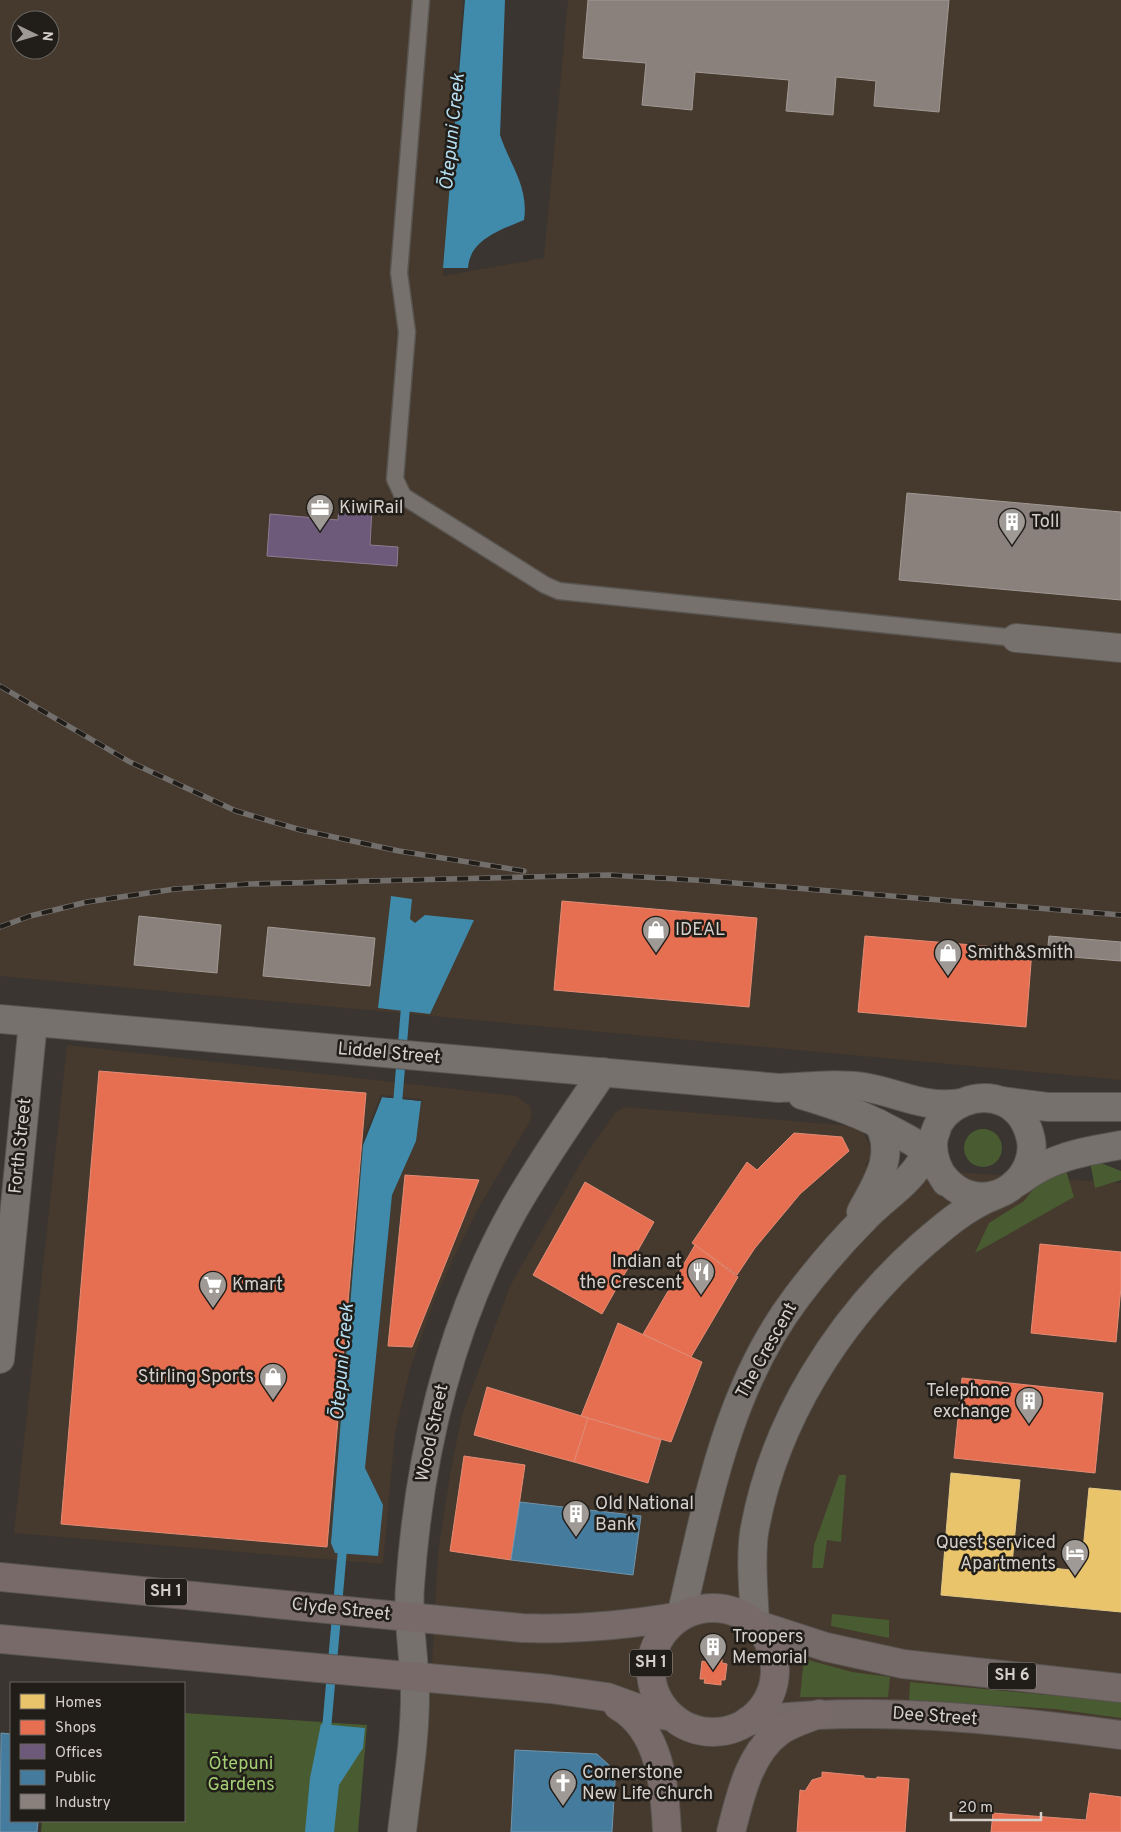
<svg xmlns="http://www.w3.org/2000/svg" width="1121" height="1832" font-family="Overpass,sans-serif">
  <rect width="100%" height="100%" fill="#3a3530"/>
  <g fill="#46392d" fill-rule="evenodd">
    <path d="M0,0H463L443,276L544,258L568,0H1121V1080L0,976ZM20,20H50V50H20Z"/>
    <path d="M67,1045L516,1096L530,1106L532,1114L530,1121L478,1209L455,1255L435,1299L410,1369L395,1433L383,1564L14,1533Z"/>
    <path d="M625,1107L853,1126L862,1130L870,1146V1158L865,1166L1121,1183V1832H417L429,1720L438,1553L451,1469L462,1415L510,1286L584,1157L616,1112Z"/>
  </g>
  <g fill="#495c31">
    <circle cx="983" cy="1148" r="19"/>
    <path d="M1090,1162L1101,1163L1121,1171V1180L1095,1188Z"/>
    <path d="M1065,1167L1074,1197L975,1253L989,1223L1024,1201L1042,1178Z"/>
    <path d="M839,1475H846L841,1542L827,1540L823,1568H812L814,1545Z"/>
    <path d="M832,1614L889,1620V1638L831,1626Z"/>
    <path d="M801,1658L852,1672L890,1677L888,1697H800L803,1668Z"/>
    <path d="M910,1682L1121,1702V1718L1055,1709L909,1700Z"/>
    <path d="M184,1713L367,1725L358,1832H41L42,1821H184Z"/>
  </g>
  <g fill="#408bab">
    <path d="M465,0H505L500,135C510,165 529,187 524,220C501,230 470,239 468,268H443Z"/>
    <path d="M391,896L412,899L410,919L415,923L425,915L474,920L430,1014L378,1008Z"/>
    <path d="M382,1097L421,1101L416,1141L392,1195L365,1468L383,1505L378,1556L335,1553L331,1543L363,1145Z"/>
    <path d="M321,1724L365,1728L363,1748L339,1785L334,1832H305L310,1778Z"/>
  </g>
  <path fill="#3a3530" d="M381,1095L421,1099V1101L382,1097L363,1145L364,1136Z"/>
  <path fill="#e9c46a" stroke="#e3c887" d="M951,1473L1020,1480L1012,1564L1081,1571L1089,1488L1121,1491V1612L941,1595Z"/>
  <g fill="#e76f51" stroke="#e28c76">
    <path d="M562,901L757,918L749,1007L554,990Z"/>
    <path d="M865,936L1032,950L1026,1027L858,1012Z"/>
    <path d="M99,1071L366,1093L327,1547L61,1524Z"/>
    <path d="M794,1133L842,1137L849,1151L800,1194L755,1248L737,1275L692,1243L747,1162L757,1170Z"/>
    <path d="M405,1175L479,1180L412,1347L388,1346Z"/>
    <path d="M585,1182L654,1222L602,1314L533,1275Z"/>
    <path d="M1040,1244L1121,1252V1287L1116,1342L1031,1333Z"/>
    <path d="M695,1245L738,1277L691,1357L643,1334Z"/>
    <path d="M618,1323L702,1362L671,1442L581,1416Z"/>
    <path d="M962,1378L1103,1393L1095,1473L954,1458Z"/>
    <path d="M487,1387L588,1418L574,1462L474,1435Z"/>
    <path d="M588,1418L661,1440L648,1483L574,1462Z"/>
    <path d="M464,1456L525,1465L511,1560L450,1551Z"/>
    <path d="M706,1658L722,1659V1663L727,1664L725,1680H721V1685L704,1683L705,1679H700L702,1661L706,1662Z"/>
    <path d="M822,1772L864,1776V1778L876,1779L877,1777L909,1779L905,1832H797L800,1790L805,1791L812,1780L822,1777Z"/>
    <path d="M1090,1793L1121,1797V1832H991L993,1813L1086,1820Z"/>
  </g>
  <path fill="#6d597a" stroke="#8c7d92" d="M339,505L372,508L370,545L398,547L397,566L267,556L270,514L338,520Z"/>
  <g fill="#457b9d" stroke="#7094ab">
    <path d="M520,1502L641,1516L633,1575L511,1560Z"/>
    <path d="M1,1733L11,1734V1821H38L37,1832H0Z"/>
    <path d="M515,1750L597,1754L611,1767L615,1781L612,1832H511Z"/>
  </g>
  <g fill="#8a817c" stroke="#a19994">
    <path d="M588,0H949L939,112L874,106L876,81L836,77L833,115L786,111L789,80L695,72L692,110L642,105L646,63L583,58Z"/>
    <path d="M907,493L1121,512V600L899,580Z"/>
    <path d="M139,916L221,925L217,973L134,965Z"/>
    <path d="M268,927L375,938L370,986L263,976Z"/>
    <path d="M1049,936L1121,942V961L1047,955Z"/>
  </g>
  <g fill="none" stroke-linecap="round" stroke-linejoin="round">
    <g stroke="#408bab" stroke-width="9">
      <path d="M397,1110L406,1001"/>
      <path d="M326,1735L343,1543"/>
    </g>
    <defs>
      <path id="service" d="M421,0L399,273L407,332L395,479L403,496L545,585L559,591L1016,638"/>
      <g id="minor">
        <path d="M1016,638L1121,648"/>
        <path d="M0,1359L33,1022"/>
        <path d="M402,1832C407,1787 415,1741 415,1695C415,1660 407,1620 410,1586C419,1456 449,1326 513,1211C540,1163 572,1118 603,1072"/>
      </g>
      <g id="tertiary">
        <path d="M0,1019L779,1088C806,1087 836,1083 864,1087C900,1093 922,1109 961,1103"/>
        <path d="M802,1095C836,1105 861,1114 893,1131C900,1135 909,1139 916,1144C936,1160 943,1188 970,1195C984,1199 1000,1196 1012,1186C1026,1175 1034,1157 1031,1140C1015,1060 894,1106 946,1182"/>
        <path d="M1002,1101L1048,1107H1121"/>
        <path d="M1018,1182C1051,1157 1081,1152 1121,1145"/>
        <path d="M861,1212C876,1184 897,1154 878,1123"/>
        <path d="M681,1616C707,1506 726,1391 796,1298C817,1270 840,1243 865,1218C882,1200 905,1186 919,1165C926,1155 931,1143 936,1131"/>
        <path d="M755,1624C754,1594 750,1563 754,1533C773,1422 838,1320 921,1246C944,1226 967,1206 996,1195"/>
      </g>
      <g id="primary">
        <path d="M755,1624L826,1647L903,1664L1121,1688"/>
        <path d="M748,1721C872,1705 998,1719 1121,1735"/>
      </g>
      <g id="trunk">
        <path d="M0,1577L522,1628C576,1630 628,1625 681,1616"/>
        <circle cx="713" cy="1670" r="62"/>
        <path d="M0,1639L550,1689L607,1697L654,1714L670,1716"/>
        <path d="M618,1706C661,1730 665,1789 667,1832"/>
        <path d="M731,1832C740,1797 749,1753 780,1731C792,1723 806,1719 819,1714"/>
      </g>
    </defs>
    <use href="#service" stroke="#58544f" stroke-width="19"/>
    <use href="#minor" stroke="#58544f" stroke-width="30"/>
    <use href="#tertiary" stroke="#58544f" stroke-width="30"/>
    <use href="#primary" stroke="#58544f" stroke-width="30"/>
    <use href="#trunk" stroke="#58544f" stroke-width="30"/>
    <use href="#service" stroke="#76716c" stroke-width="16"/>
    <use href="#minor" stroke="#76716c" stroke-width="28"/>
    <use href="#tertiary" stroke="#76716c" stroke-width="28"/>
    <use href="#primary" stroke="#756a68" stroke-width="28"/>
    <use href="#trunk" stroke="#776a69" stroke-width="28"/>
    <defs>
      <g id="rail">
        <path d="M0,686L130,762L236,811L301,830L399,851L524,871"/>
        <path d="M0,927L30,916L87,902L175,889L249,884L609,875L711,881L1121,915"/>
      </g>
    </defs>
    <use href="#rail" stroke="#716e6c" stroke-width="5.5"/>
    <use href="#rail" stroke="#211d19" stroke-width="4" stroke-dasharray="11" stroke-linecap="butt"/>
  </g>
  <defs>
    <symbol id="office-pin" viewBox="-11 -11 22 30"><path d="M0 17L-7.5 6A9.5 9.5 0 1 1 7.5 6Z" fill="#9f9a95" stroke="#211d19"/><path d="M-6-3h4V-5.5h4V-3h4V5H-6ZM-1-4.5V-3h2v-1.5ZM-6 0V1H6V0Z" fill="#fff"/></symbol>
    <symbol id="building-pin" viewBox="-11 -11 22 30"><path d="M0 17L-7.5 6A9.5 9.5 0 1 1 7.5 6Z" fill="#9f9a95" stroke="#211d19"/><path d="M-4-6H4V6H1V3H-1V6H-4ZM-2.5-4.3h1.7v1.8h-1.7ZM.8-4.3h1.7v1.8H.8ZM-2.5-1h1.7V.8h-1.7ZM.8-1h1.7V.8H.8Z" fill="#fff"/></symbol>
    <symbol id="shop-pin" viewBox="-11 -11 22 30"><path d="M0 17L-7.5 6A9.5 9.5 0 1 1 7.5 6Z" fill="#9f9a95" stroke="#211d19"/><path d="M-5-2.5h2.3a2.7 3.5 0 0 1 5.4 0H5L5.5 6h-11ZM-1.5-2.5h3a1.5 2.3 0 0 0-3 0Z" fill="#fff"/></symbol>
    <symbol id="restaurant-pin" viewBox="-11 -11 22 30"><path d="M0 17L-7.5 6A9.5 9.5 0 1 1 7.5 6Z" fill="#9f9a95" stroke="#211d19"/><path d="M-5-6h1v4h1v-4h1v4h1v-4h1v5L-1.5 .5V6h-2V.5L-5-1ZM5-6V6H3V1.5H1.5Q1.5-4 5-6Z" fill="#fff"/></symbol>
    <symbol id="supermarket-pin" viewBox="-11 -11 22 30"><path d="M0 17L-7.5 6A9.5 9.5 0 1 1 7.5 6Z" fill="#9f9a95" stroke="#211d19"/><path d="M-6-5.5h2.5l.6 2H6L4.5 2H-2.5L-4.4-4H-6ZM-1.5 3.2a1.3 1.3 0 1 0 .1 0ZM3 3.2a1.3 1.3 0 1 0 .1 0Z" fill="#fff"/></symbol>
    <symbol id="hotel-pin" viewBox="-11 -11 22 30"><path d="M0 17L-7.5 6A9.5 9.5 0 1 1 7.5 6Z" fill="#9f9a95" stroke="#211d19"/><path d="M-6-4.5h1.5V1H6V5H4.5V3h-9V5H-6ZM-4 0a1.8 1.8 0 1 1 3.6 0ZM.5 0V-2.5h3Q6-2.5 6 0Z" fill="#fff"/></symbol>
    <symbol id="church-pin" viewBox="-11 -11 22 30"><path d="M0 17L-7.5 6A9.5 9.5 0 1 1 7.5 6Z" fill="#9f9a95" stroke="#211d19"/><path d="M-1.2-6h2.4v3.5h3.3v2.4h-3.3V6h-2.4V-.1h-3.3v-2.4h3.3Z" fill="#fff"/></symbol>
  </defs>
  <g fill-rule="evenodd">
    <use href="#office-pin" x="304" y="492" width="32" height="43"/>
    <use href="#building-pin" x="996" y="506" width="32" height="43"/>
    <use href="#shop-pin" x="640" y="914" width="32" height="43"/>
    <use href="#shop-pin" x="932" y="937" width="32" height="43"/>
    <use href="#restaurant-pin" x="685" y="1256" width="32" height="43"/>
    <use href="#supermarket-pin" x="197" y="1269" width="32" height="43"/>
    <use href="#shop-pin" x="257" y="1361" width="32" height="43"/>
    <use href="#building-pin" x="1013" y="1385" width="32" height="43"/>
    <use href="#building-pin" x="560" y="1498" width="32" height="43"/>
    <use href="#hotel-pin" x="1059" y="1537" width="32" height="43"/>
    <use href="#building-pin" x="697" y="1631" width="32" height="43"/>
    <use href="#church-pin" x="547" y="1767" width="32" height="43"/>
  </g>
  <g text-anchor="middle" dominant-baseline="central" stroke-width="5" stroke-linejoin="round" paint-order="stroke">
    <g fill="#211d19" stroke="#a09a96" stroke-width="1">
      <rect x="145" y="1578.5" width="42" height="27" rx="4"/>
      <rect x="630" y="1649.5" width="42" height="27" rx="4"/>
      <rect x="988" y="1662.5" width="48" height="27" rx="4"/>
    </g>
    <g font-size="16" font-weight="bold" fill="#d6d0cb">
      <text x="166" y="1592">SH 1</text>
      <text x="651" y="1663">SH 1</text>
      <text x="1012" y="1676">SH 6</text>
    </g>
    <g font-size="18" fill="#d6d0cb" stroke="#211d19" text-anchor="start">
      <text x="339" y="508">KiwiRail</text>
      <text x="1031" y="522">Toll</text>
      <text x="675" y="930">IDEAL</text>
      <text x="967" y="953">Smith&amp;Smith</text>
      <text x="682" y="1262" text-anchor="end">Indian at<tspan x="682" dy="21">the Crescent</tspan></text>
      <text x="232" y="1285">Kmart</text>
      <text x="254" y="1377" text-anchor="end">Stirling Sports</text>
      <text x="1010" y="1391" text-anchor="end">Telephone<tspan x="1010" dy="21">exchange</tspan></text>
      <text x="595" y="1504">Old National<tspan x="595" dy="21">Bank</tspan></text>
      <text x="1056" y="1543" text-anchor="end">Quest serviced<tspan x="1056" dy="21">Apartments</tspan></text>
      <text x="732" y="1637">Troopers<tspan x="732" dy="21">Memorial</tspan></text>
      <text x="582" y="1773">Cornerstone<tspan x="582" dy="21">New Life Church</tspan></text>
    </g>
    <g font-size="18" fill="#d6d0cb" stroke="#211d19">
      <text transform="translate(389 1054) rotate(5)">Liddel Street</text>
      <text transform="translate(21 1146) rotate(-84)">Forth Street</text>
      <text transform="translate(767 1351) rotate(-61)">The Crescent</text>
      <text transform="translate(433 1433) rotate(-78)">Wood Street</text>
      <text transform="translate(341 1610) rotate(6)">Clyde Street</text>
      <text transform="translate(935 1717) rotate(4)">Dee Street</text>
    </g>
    <g font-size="18" fill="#a4ce74" stroke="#211d19">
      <text x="241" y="1764">Ōtepuni<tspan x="241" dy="21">Gardens</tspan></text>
    </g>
    <g font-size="19" font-style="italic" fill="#b7dff3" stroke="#211d19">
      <text transform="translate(453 132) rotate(-84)">Ōtepuni Creek</text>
      <text transform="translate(343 1362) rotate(-85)">Ōtepuni Creek</text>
    </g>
  </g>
  <rect x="10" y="1682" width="175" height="140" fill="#211d19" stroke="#696560"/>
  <rect x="20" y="1694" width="25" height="15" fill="#e9c46a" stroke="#696560"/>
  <text x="55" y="1707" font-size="15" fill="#d6d0cb">Homes</text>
  <rect x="20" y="1720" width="25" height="15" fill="#e76f51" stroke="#696560"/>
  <text x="55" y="1732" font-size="15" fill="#d6d0cb">Shops</text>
  <rect x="20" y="1744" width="25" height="15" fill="#6d597a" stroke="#696560"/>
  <text x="55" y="1757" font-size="15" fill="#d6d0cb">Offices</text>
  <rect x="20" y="1770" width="25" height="15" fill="#457b9d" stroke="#696560"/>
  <text x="55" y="1782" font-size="15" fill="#d6d0cb">Public</text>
  <rect x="20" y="1794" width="25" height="15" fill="#8a817c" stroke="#696560"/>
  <text x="55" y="1807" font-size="15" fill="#d6d0cb">Industry</text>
  <g transform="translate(35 35) rotate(95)"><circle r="24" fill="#211d19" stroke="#696560"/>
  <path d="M0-4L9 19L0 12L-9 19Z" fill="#9f9a95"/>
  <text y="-8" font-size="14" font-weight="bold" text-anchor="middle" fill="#d6d0cb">N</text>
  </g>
  <path d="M951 1812v8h90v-8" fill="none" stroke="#d6d0cb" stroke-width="2.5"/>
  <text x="958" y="1812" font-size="15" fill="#d6d0cb" stroke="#211d19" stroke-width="4" paint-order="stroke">20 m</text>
</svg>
